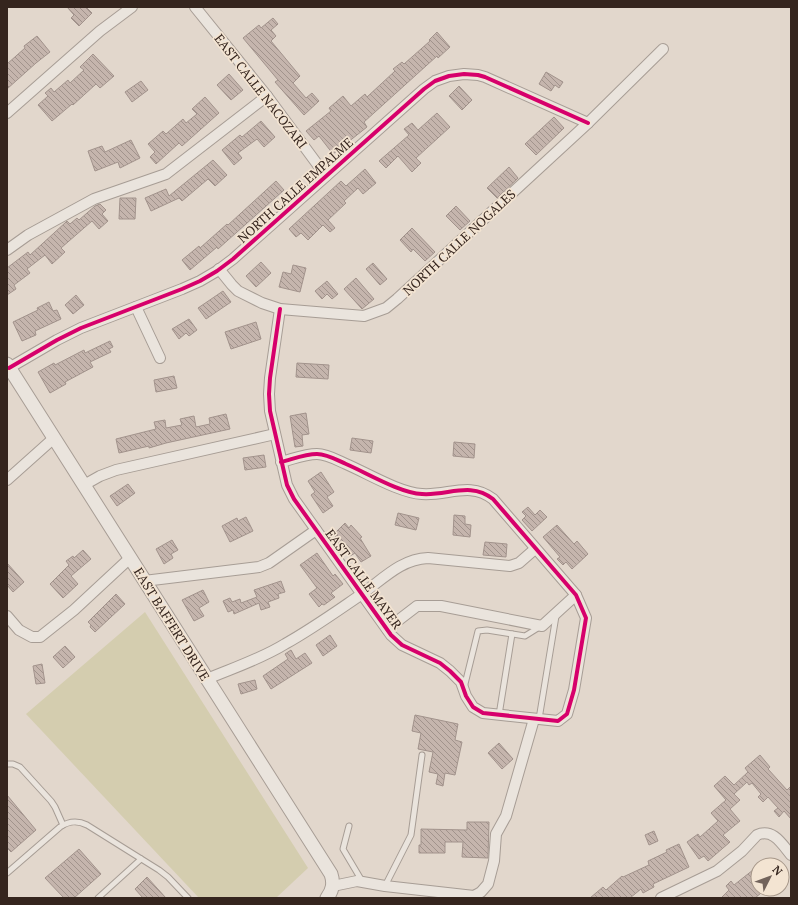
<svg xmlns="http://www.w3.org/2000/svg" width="798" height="905" font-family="'PT Serif',serif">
  <defs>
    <pattern id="building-back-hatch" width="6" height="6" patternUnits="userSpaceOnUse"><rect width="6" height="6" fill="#c5b5ad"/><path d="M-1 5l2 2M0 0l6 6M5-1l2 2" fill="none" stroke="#a1938c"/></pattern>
  </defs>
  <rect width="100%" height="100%" fill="#e2d7cc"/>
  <path fill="#d4cdaf" d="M145,612L308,868L276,898H199L26,714Z"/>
  <g fill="url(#building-back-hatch)" stroke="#a2938c">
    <path d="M67,7H86L92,13L79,26L71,18L74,15Z"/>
    <path d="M273,18L278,24L271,30L276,36L271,41L300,76L293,83L306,98L312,93L319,101L304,115L275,82L278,80L243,38L259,25L261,28Z"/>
    <path d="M437,32L450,47L438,58L437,56L364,122L367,127L333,154L319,136L314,140L306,131L331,111L329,108L343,96L351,106L365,94L367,97L395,71L393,69L402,62L404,64L430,41L429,40Z"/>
    <path d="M37,36L50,52L36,63L7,89V64L25,48L24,46Z"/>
    <path d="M93,54L114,76L100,88L96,84L73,105L72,104L52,121L38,105L48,96L45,93L51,88L54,92L68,80L70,83L84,70L80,67Z"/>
    <path d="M546,72L563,82L559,88L555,85L551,91L539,84Z"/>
    <path d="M229,74L243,90L231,100L217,85Z"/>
    <path d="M141,81L148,90L132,102L125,92Z"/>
    <path d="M459,86L472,100L462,110L449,96Z"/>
    <path d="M205,97L219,113L182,146L179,143L156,164L150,157L155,152L148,144L163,131L166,134L183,119L186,123L197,114L192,109Z"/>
    <path d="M437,113L450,127L416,158L421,163L412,172L398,156L386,168L379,161L409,135L404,129L412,123L418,130Z"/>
    <path d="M554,117L564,128L536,155L525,144Z"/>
    <path d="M261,121L275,137L264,147L257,139L238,153L242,158L234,165L222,150L240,135L242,137Z"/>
    <path d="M131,140L140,158L120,168L118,162L95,171L88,151L102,146L105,152Z"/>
    <path d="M213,160L227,175L215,186L208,179L182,201L179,198L151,211L145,198L166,189L169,196Z"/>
    <path d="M509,167L518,178L497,198L487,188Z"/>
    <path d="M365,169L376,183L363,194L358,188L344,201L346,203L328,220L335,228L330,232L323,225L308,240L301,233L296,237L289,229L341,181L346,186Z"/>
    <path d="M276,181L284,190L218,249L217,247L190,270L182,260L199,246L200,248L227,224L228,225Z"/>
    <path d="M120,198H136L135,219H119Z"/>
    <path d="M100,204L106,210L102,214L108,221L99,229L92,221L61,248L65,252L52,264L45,255L27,269L30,273L14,285L16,289L7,295V268L28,252L30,255L66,222L67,221L70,224L77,218L79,220L95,206Z"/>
    <path d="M456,206L470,221L460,230L446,216Z"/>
    <path d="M412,228L435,252L425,261L413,249L411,252L400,240Z"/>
    <path d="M261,262L271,273L256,287L246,276Z"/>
    <path d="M373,263L387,279L380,285L366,269Z"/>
    <path d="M293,265L306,268L300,292L279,287L283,272L291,274Z"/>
    <path d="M356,278L374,299L362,309L344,289Z"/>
    <path d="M327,281L338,294L332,299L327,294L322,299L315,291Z"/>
    <path d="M223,291L231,302L206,319L198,308Z"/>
    <path d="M76,295L84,305L73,314L65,305Z"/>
    <path d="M49,302L53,311L57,310L61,319L35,331L36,335L22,341L13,322L38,310L37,308Z"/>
    <path d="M189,319L197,330L189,336L186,333L179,339L172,329Z"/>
    <path d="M256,322L261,339L231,349L225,332Z"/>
    <path d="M110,341L113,347L109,349L111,352L90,362L93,367L65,382L66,384L50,393L38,372L54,363L55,365L84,350L85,353Z"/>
    <path d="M297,363L329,365L328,379L296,377Z"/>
    <path d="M174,376L177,388L156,392L154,380Z"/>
    <path d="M306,413L309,434L302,435L303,446L295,447L290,416Z"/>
    <path d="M226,414L230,429L166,443L149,448V446L119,453L116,439L156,429L154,422L165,420L166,428L182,425L180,419L194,416L196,427L210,424L209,418Z"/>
    <path d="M352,438L373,441L371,453L350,450Z"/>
    <path d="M454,442L475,444L474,458L453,456Z"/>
    <path d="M264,455L266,467L245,470L243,458Z"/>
    <path d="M321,472L334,492L327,497L333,506L323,513L311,495L315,492L308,481Z"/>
    <path d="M128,484L135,493L117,506L110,496Z"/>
    <path d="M528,507L535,515L540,510L547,517L532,531L522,520L526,516L522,512Z"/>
    <path d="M398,513L419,518L416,530L395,525Z"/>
    <path d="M454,515L465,516V524L471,525L470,537L453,535Z"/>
    <path d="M246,517L253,531L230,542L222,526L237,518L238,521Z"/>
    <path d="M345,523L349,528L351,525L362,537L360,538L371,556L361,562L355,553L350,556L334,538L338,534L336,532Z"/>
    <path d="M557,525L574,544L577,541L588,554L572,569L566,562L563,565L557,559L560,557L543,537Z"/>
    <path d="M172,540L178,550L171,554L173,558L164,564L156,549Z"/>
    <path d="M485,542L507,544L506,557L483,555Z"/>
    <path d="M83,550L91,559L71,576L78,584L63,598L50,584L69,565L66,561L73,556L74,558Z"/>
    <path d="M317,553L333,576L335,574L343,584L331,593L335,597L324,605L322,604L319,607L309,594L317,588L300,565Z"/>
    <path d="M7,563L24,582L13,592L7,585Z"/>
    <path d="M281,581L285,592L278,594L279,598L268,602L270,607L261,610L259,603L234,614L233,610L228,612L223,601L230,598L232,602L240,599L241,603L257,597L254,590Z"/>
    <path d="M203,590L209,602L199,608L204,616L194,621L182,600Z"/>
    <path d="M116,594L125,604L95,632L90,627L91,625L88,622Z"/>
    <path d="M330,635L337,646L323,656L316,645Z"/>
    <path d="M65,646L75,657L63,668L53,657Z"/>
    <path d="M291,650L296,659L305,653L312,663L271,689L263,676L288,659L285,654Z"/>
    <path d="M42,664L45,683L36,684L33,666Z"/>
    <path d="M255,680L257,689L241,694L238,684Z"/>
    <path d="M415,715L458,724L455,740L462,742L455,775L445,773L443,786L436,784L438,774L429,772L433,752L418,749L421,733L412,731Z"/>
    <path d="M499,743L513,759L502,769L488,753Z"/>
    <path d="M760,755L770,767L768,769L787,790L791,786V819L784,811L779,817L774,811L778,808L768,797L763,802L758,797L761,794L752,783L749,785L747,782L734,794L740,800L730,809L740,821L723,835L730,842L708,861L704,856L699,859L687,842L698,834L700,837L718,821L711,813L726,800L714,786L725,776L734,785L748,772L745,768Z"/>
    <path d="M7,795L36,830L11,852L7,848Z"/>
    <path d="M467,822H489L488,858L462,857L463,842H445V853H419V845H421V829L467,830Z"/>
    <path d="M654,831L658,841L649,845L645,835Z"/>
    <path d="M679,844L689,867L653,884L654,887L643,893L641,889L630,898H590L603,887L606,890L622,876L623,877L649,865L648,861L667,852L666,850Z"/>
    <path d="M79,849L101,874L74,898H64L45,878Z"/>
    <path d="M758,866V889H766L755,898H721L729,890L726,886L731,881L734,885Z"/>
    <path d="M147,877L166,898H143L135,889Z"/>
  </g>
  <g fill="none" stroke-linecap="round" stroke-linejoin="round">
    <defs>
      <g id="service">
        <path d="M464,688L478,631L487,630L525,636L541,626"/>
        <path d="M499,715L512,634"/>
        <path d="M539,719L556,616"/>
        <path d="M7,764H13L20,767L51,801L55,807L63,825"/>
        <path d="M349,826L343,849L362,881"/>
        <path d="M7,873L60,827C69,821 77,820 87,825L159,870L168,877L188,898"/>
        <path d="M385,886L411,835L422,755"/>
        <path d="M98,898L141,859"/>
      </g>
      <g id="minor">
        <path d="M195,7L267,96L326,176"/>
        <path d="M7,113L100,31L132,7"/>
        <path d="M7,250L28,235L94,199L166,174L267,96"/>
        <path d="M219,269L232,285L238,291L262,303L280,309L364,316L386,308L397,299L588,123L663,49"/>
        <path d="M136,307L160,358"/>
        <path d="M280,309L270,378L269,394L270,411L287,485L294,499L391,635L402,645L440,663L450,671L461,682L466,696L473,707L483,713L558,721L567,714L574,690L586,618L576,595L493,499C470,481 448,496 422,494C400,493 367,473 346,464C337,460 327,454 317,454C305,454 293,459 281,462"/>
        <path d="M9,368L57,340L81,328L182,289L200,281L217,271L233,259L424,89L435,81L449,76L464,74L478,75L485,77L588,123"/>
        <path d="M7,480L54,438"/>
        <path d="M84,485L100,476L116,470L275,434"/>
        <path d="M144,581L259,567L269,563L316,530"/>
        <path d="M7,616L19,630L32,637H40L74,610L130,558"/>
        <path d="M387,629L417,606H441L542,626L576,595"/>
        <path d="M207,679C233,668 261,659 285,644C312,629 337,611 362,594C383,579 401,559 428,558L510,566L519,563L535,549"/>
        <path d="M333,886L357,881L385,886L474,896L481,892L488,884L494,861L496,834L506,816L534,719"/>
        <path d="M661,898L717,871L742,851L757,835C773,828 782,844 791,855"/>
      </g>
      <path id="tertiary" d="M7,364L331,874C334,883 333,890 327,898"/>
    </defs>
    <use href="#service" stroke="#a79d95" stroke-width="7"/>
    <use href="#minor" stroke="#a79d95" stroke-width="12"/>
    <use href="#tertiary" stroke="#a79d95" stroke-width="15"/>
    <use href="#service" stroke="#eae4dd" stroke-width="5"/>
    <use href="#minor" stroke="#eae4dd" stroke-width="10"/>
    <use href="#tertiary" stroke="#eae4dd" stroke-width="13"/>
    <defs>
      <g id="cycleway">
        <path d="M280,309L270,378L269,394L270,411L287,485L294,499L391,635L402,645L440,663L450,671L461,682L466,696L473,707L483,713L558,721L567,714L574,690L586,618L576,595L493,499C470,481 448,496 422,494C400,493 367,473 346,464C337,460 327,454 317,454C305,454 293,459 281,462"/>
        <path d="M9,368L57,340L81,328L182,289L200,281L217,271L233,259L424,89L435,81L449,76L464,74L478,75L485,77L588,123"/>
      </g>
    </defs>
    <use href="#cycleway" stroke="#f3e4d2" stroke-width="6"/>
    <use href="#cycleway" stroke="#d6006c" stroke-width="4"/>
  </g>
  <g text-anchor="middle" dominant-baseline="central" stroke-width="3.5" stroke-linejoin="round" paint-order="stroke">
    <g font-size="13" fill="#35251e" stroke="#f3e4d2">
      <text transform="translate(261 91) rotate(52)">EAST CALLE NACOZARI</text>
      <text transform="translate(295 190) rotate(-42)">NORTH CALLE EMPALME</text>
      <text transform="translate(459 242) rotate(-43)">NORTH CALLE NOGALES</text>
      <text transform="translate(364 579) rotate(54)">EAST CALLE MAYER</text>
      <text transform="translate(172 624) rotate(58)">EAST BAFFERT DRIVE</text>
    </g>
  </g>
  <rect width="798" height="905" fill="none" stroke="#35251e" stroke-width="16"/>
  <g transform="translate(770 877) rotate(48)"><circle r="19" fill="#f3e4d2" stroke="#a7988a"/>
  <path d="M0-3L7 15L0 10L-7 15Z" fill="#72635b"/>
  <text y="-6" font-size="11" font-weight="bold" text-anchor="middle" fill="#35251e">N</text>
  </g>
</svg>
